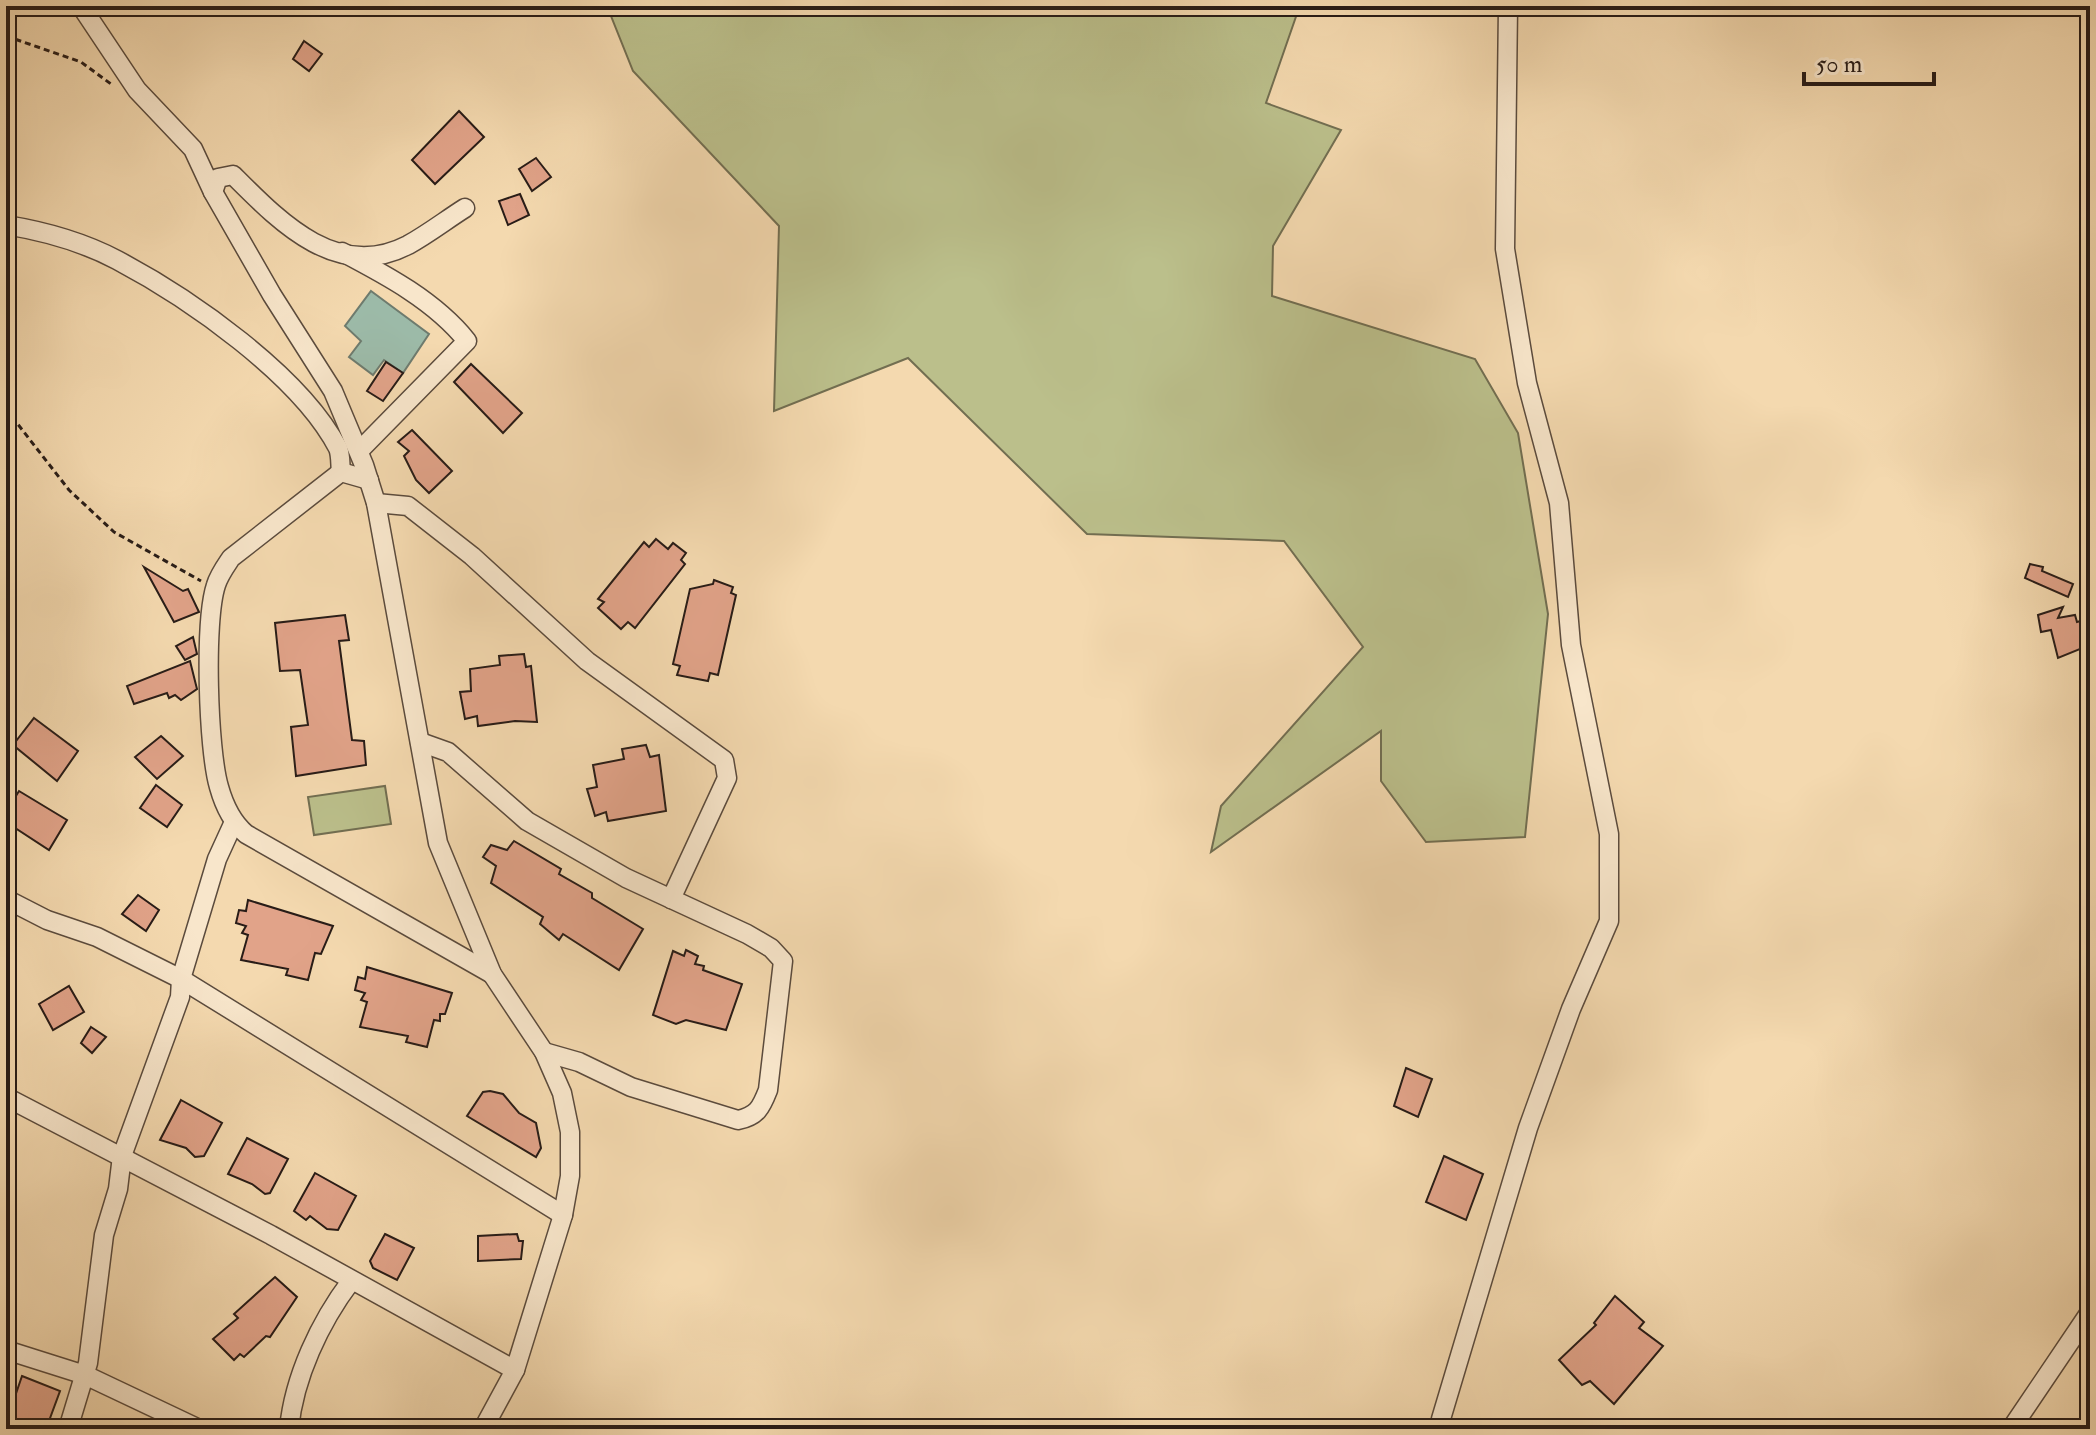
<svg xmlns="http://www.w3.org/2000/svg" width="2096" height="1435" font-family="'IM FELL Double Pica',serif">
  <rect width="100%" height="100%" fill="#f4d9af"/>
  <filter id="stains"><feTurbulence type="fractalNoise" baseFrequency=".0025" numOctaves="4"/><feColorMatrix values="0 0 0 0 .2 0 0 0 0 .09 0 0 0 0 .02 0 0 0 .5 -.17"/></filter>
  <radialGradient id="worn" r=".72"><stop offset=".6" stop-color="#630" stop-opacity="0"/><stop offset="1" stop-color="#630" stop-opacity=".3"/></radialGradient>
  <g fill="#bbbf8b" stroke="#726e51" stroke-width="2">
    <path d="M607,6H1304L1299,8L1266,103L1341,130L1273,246L1272,296L1475,359L1518,433L1548,614L1525,837L1426,842L1381,781V731L1211,852L1221,806L1363,647L1284,541L1087,534L908,358L774,411L779,226L633,71Z"/>
    <path d="M385,786L391,824L314,835L308,797Z"/>
  </g>
  <path fill="#9cbaa8" stroke="#6e7b6e" stroke-width="2" d="M371,291L429,334L403,373L384,360L373,375L349,357L361,341L345,326Z"/>
  <g fill="#e1a389" stroke="#281c17" stroke-width="2">
    <path d="M304,41L322,54L309,71L293,59Z"/>
    <path d="M459,111L484,137L435,184L412,160Z"/>
    <path d="M536,158L551,177L532,191L519,169Z"/>
    <path d="M520,194L529,215L508,225L499,201Z"/>
    <path d="M386,362L403,373L383,401L367,391Z"/>
    <path d="M471,364L522,413L503,433L454,382Z"/>
    <path d="M412,430L452,471L429,493L416,480L404,456L409,451L398,442Z"/>
    <path d="M656,539L668,549L673,543L686,553L681,560L685,564L635,628L628,622L621,629L598,608L604,602L598,599L644,542L649,547Z"/>
    <path d="M2030,564L2043,567L2042,571L2073,584L2068,597L2025,578Z"/>
    <path d="M144,567L183,591L188,589L199,612L174,622Z"/>
    <path d="M714,580L733,587L731,593L736,595L718,675L710,673L708,681L677,675L680,666L673,664L690,589L713,584Z"/>
    <path d="M2063,607L2058,618L2075,615L2077,622L2084,620L2090,645L2058,658L2051,630L2041,632L2038,615Z"/>
    <path d="M345,615L349,640L339,641L352,740L364,741L366,765L296,776L291,727L308,725L300,670L280,671L275,623Z"/>
    <path d="M193,637L197,654L185,660L176,646Z"/>
    <path d="M524,654L526,667L531,666L537,722L515,721L478,726L477,716L465,719L460,692L471,691L470,669L500,665L499,656Z"/>
    <path d="M190,661L197,689L181,700L175,695L169,698L167,693L134,704L127,686Z"/>
    <path d="M34,718L78,751L57,781L13,745Z"/>
    <path d="M161,736L183,756L157,779L135,757Z"/>
    <path d="M646,745L650,757L659,755L666,811L608,821L606,812L595,816L587,789L597,787L593,765L624,759L622,749Z"/>
    <path d="M156,785L182,805L167,827L140,808Z"/>
    <path d="M19,791L67,820L49,850L6,822V812Z"/>
    <path d="M514,841L561,869L559,874L592,893V898L643,929L619,970L563,934L559,940L540,924L543,917L491,883L496,866L483,857L491,845L507,850Z"/>
    <path d="M138,895L159,910L146,931L122,914Z"/>
    <path d="M248,900L333,926L321,954L315,953L308,980L286,975L288,969L241,960L248,935L242,933L246,926L236,923L239,910L246,911Z"/>
    <path d="M686,950L698,956L695,964L704,966L703,970L742,984L726,1030L686,1020L676,1024L653,1015L673,951L684,956Z"/>
    <path d="M367,967L452,993L445,1014H440V1021L434,1020L427,1047L406,1042L408,1036L360,1027L367,1002L361,1000L365,993L355,990L358,977L365,979Z"/>
    <path d="M69,986L84,1012L53,1030L39,1004Z"/>
    <path d="M91,1027L106,1037L92,1053L81,1043Z"/>
    <path d="M1406,1068L1432,1079L1418,1117L1394,1106Z"/>
    <path d="M490,1091L503,1094L519,1113L536,1123L541,1148L536,1157L467,1116L483,1092Z"/>
    <path d="M181,1100L222,1123L204,1156L195,1157L186,1148L160,1140Z"/>
    <path d="M247,1138L288,1159L270,1193L265,1194L252,1184L228,1174Z"/>
    <path d="M1444,1156L1483,1174L1466,1220L1426,1202Z"/>
    <path d="M315,1173L356,1196L338,1230L327,1229L310,1216L306,1220L294,1211Z"/>
    <path d="M385,1234L414,1248L397,1280L373,1268L370,1261Z"/>
    <path d="M517,1234L519,1241H523L521,1259L478,1261V1236Z"/>
    <path d="M275,1277L297,1297L270,1337L266,1336L244,1357L240,1354L234,1360L213,1339L238,1318L234,1314Z"/>
    <path d="M1615,1296L1644,1322L1639,1328L1663,1346L1614,1404L1590,1381L1582,1385L1559,1360L1596,1325L1594,1323Z"/>
    <path d="M22,1376L60,1391L46,1429H32L7,1420Z"/>
  </g>
  <g fill="none" stroke-linecap="round" stroke-linejoin="round">
    <defs>
      <g id="minor">
        <path d="M81,6L137,90L193,149L213,192L272,295L333,391L364,465L376,503L438,843L492,974L544,1052L562,1093L570,1132V1176L563,1215L515,1370L483,1429"/>
        <path d="M213,192L218,178L233,175C279,221 337,282 408,245C428,234 446,220 465,208"/>
        <path d="M6,225C43,231 83,242 117,260C189,298 300,375 338,448C341,455 340,465 341,472"/>
        <path d="M342,252C386,275 435,301 467,341L359,451"/>
        <path d="M369,480L341,472L231,558C225,567 219,575 216,585C204,621 208,750 219,787C224,805 232,822 246,834L492,974"/>
        <path d="M376,503L408,506L472,556L587,661L724,760L727,778L671,899"/>
        <path d="M420,742L448,752L527,821L626,878L747,934L771,948L783,961L768,1090C761,1108 757,1116 738,1120L631,1087L579,1062L544,1052"/>
        <path d="M6,899L47,920L97,937L181,979L563,1215"/>
        <path d="M6,1097L271,1235L515,1370"/>
        <path d="M6,1350L85,1375L199,1429"/>
        <path d="M68,1429L88,1363L104,1235L118,1189L122,1156L180,997L181,979L217,859L233,824"/>
        <path d="M289,1429C294,1377 320,1322 351,1281"/>
        <path d="M1441,1429V1419L1528,1128L1571,1009L1609,921V834L1571,645L1559,503L1527,383L1505,249L1508,6"/>
        <path d="M2011,1429L2090,1312"/>
      </g>
    </defs>
    <use href="#minor" stroke="#5b4b3d" stroke-width="21"/>
    <g stroke="#281c17" stroke-width="3" stroke-dasharray="6 4" stroke-linecap="butt">
      <path d="M6,36L81,62L111,84"/>
      <path d="M6,409L69,490L114,532L201,581"/>
    </g>
    <use href="#minor" stroke="#f8e6cb" stroke-width="18"/>
  </g>
  <rect width="2096" height="1435" fill="none" stroke="#f4d9af" stroke-width="32"/>
  <rect x="8" y="8" width="2080" height="1419" fill="none" stroke="#281c17" stroke-width="4"/>
  <rect x="16" y="16" width="2064" height="1403" fill="none" stroke="#281c17" stroke-width="2"/>
  <path d="M1804 72v12h130v-12" fill="none" stroke="#281c17" stroke-width="4"/>
  <text x="1816" y="72" font-size="24" fill="#281c17" stroke="#f8e6cb" stroke-width="6" paint-order="stroke">50 m</text>
  <rect width="100%" height="100%" filter="url(#stains)"/>
  <rect width="100%" height="100%" fill="url(#worn)"/>
</svg>
